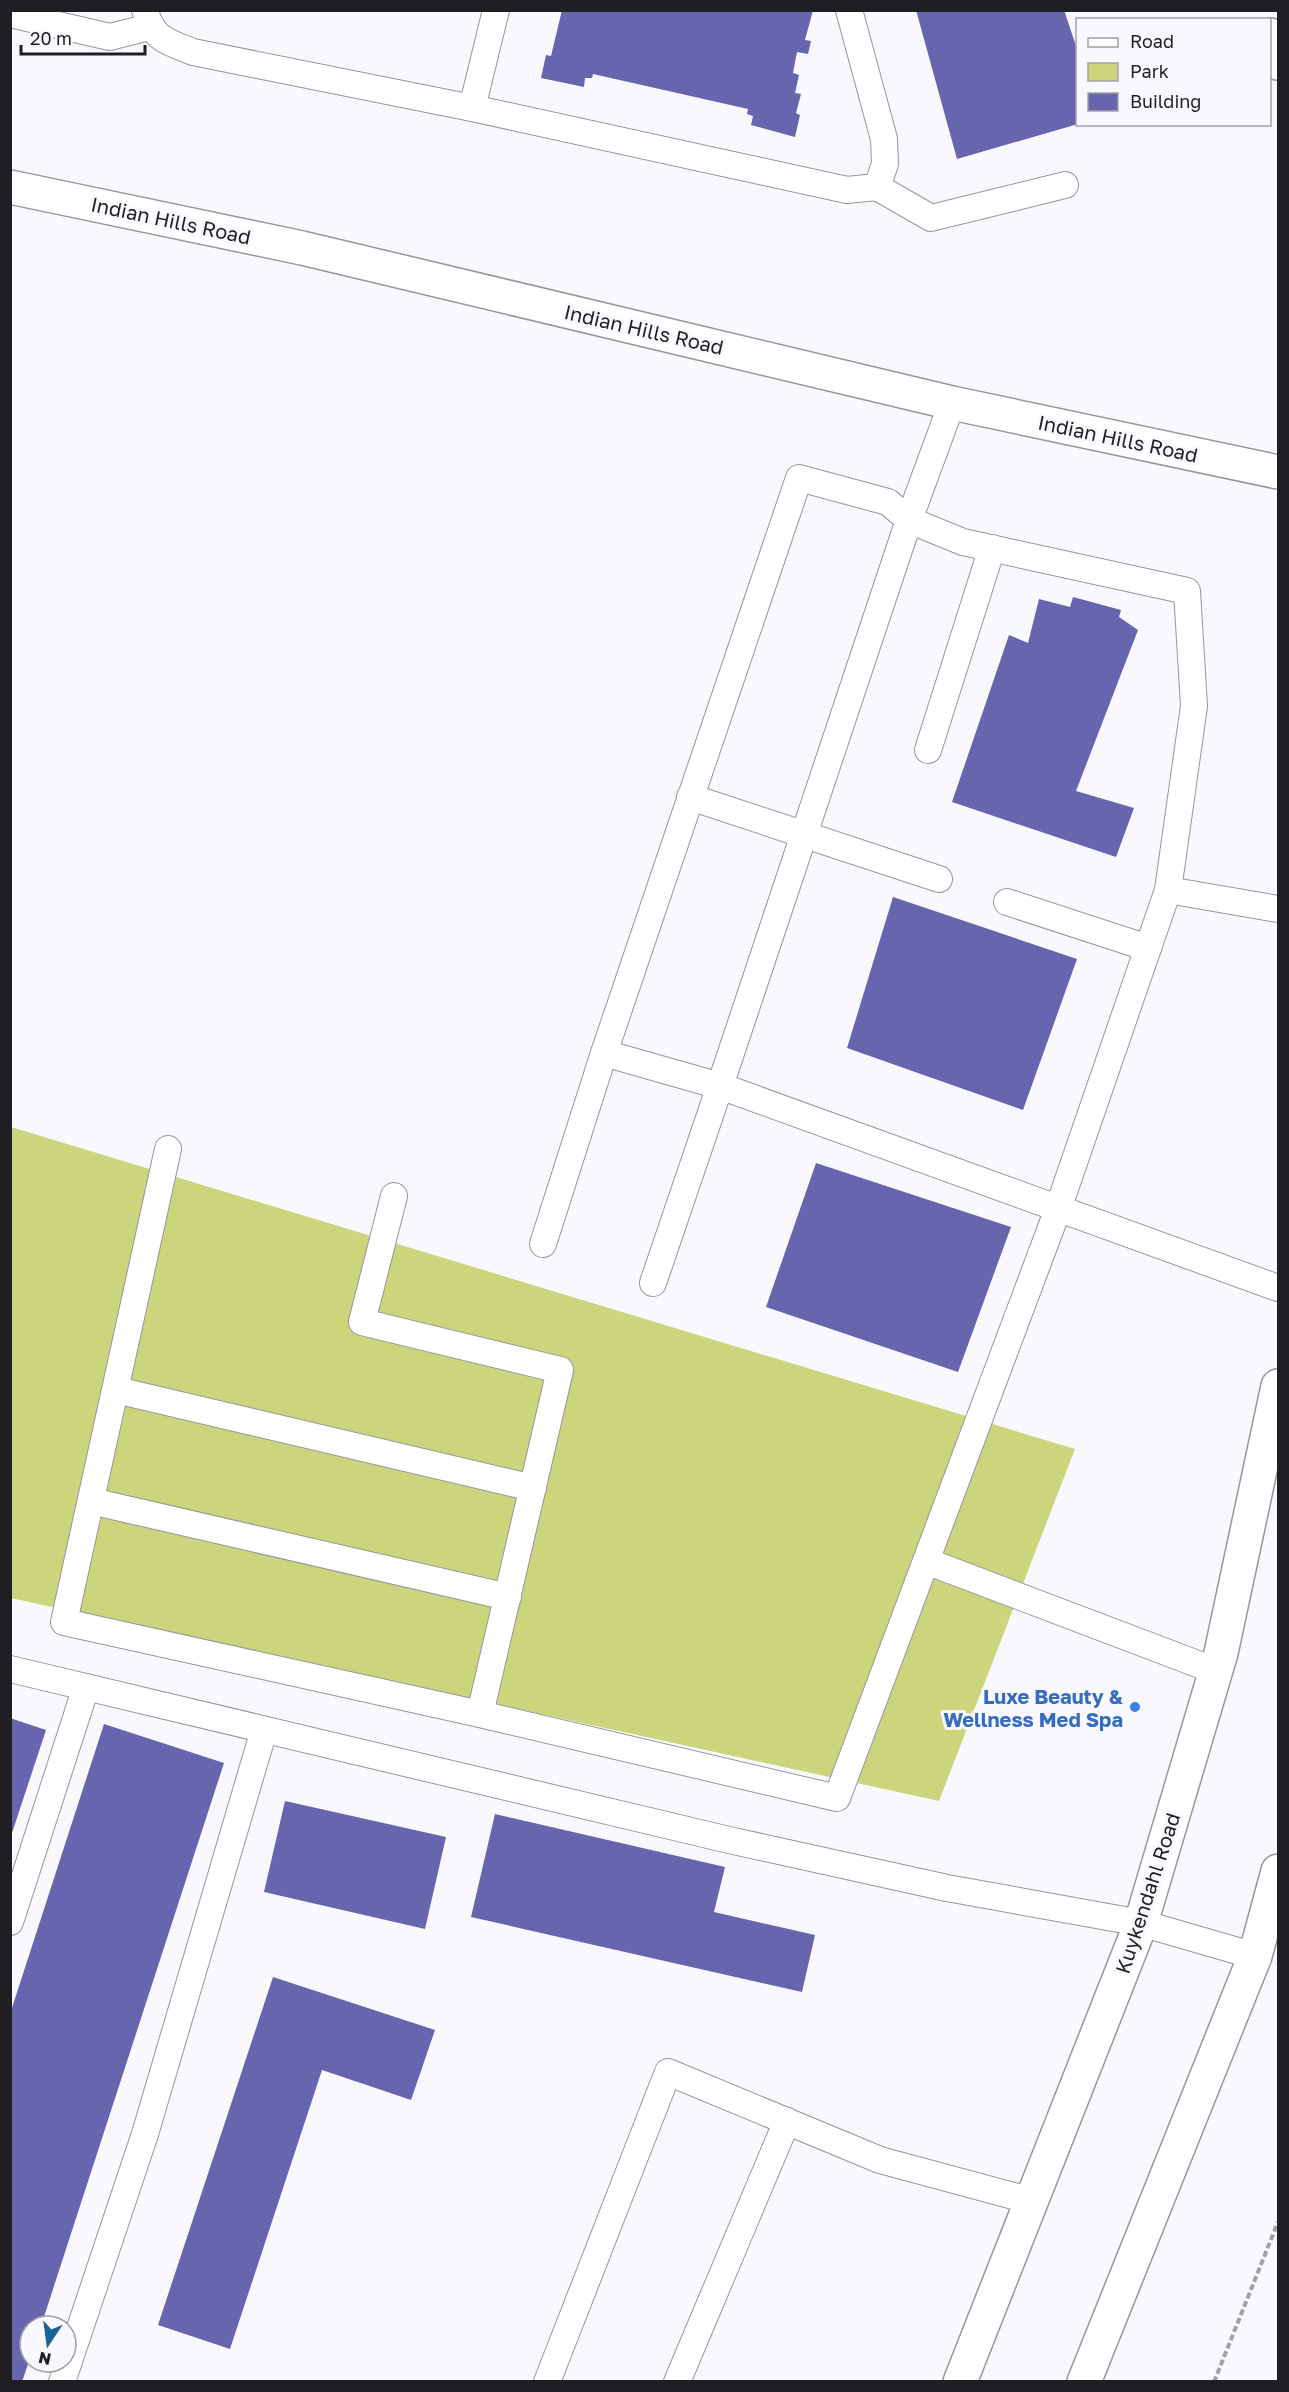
<svg xmlns="http://www.w3.org/2000/svg" width="1289" height="2392" font-family="'Golos Text',sans-serif">
  <rect width="100%" height="100%" fill="#f8f8fe"/>
  <path fill="#cbd57c" d="M11,1127L1075,1449L939,1801L11,1598Z"/>
  <g fill="#6865af">
    <path d="M562,10H813L805,40L811,41L808,54L797,52L793,73L799,75L795,93L801,94L796,113L800,115L795,137L751,125L753,116L747,114L748,109L593,74L592,78H585L584,87L541,78L546,55L551,56Z"/>
    <path d="M916,10H1064L1078,52V124L957,159Z"/>
    <path d="M1073,597L1121,610L1119,617L1138,630L1076,791L1134,808L1116,857L952,802L1009,635L1028,643L1039,599L1070,607Z"/>
    <path d="M893,897L1077,959L1023,1110L847,1048Z"/>
    <path d="M816,1163L1011,1227L958,1372L766,1307Z"/>
    <path d="M10,1718L46,1730L11,1836H10Z"/>
    <path d="M104,1724L224,1763L41,2326H30V2358L22,2382H10V2014Z"/>
    <path d="M285,1801L446,1837L425,1929L264,1892Z"/>
    <path d="M495,1814L725,1867L714,1912L815,1935L802,1992L471,1917Z"/>
    <path d="M273,1977L435,2030L411,2100L322,2070L230,2349L158,2325Z"/>
  </g>
  <g fill="none" stroke-linecap="round" stroke-linejoin="round">
    <defs>
      <g id="lane">
        <path d="M145,10C152,39 168,42 193,52L472,108L847,190L877,187L885,164L884,139L849,10"/>
        <path d="M10,14L110,37L149,27"/>
        <path d="M472,108L496,10"/>
        <path d="M877,187L931,218L1065,185"/>
        <path d="M952,403L909,520L720,1086L1278,1288"/>
        <path d="M928,750L992,548"/>
        <path d="M690,797L939,879"/>
        <path d="M1168,890L1278,909"/>
        <path d="M1007,902L1148,948"/>
        <path d="M168,1149L64,1622L480,1714"/>
        <path d="M394,1196L362,1322L560,1370L480,1714L837,1798L1058,1209L1168,890L1194,706L1187,591L963,542L909,520L888,502L799,478L604,1053"/>
        <path d="M543,1244L604,1053L720,1086L653,1283"/>
        <path d="M116,1390L533,1488"/>
        <path d="M91,1501L508,1597"/>
        <path d="M926,1561L1216,1671"/>
        <path d="M10,1669L729,1840L947,1888L1141,1923L1255,1956"/>
        <path d="M10,1922L86,1687"/>
        <path d="M62,2382L145,2134L264,1730"/>
        <path d="M547,2382L668,2072L880,2160L1032,2201"/>
        <path d="M677,2382L787,2121"/>
      </g>
      <path id="street" d="M10,187L302,248L952,403L1278,472"/>
      <g id="secondary">
        <path d="M1270,35L1278,63"/>
        <path d="M960,2382L1141,1923L1221,1653L1278,1386"/>
        <path d="M1084,2382L1255,1956L1278,1871"/>
      </g>
    </defs>
    <use href="#lane" stroke="#96969f" stroke-width="28"/>
    <use href="#street" stroke="#96969f" stroke-width="36"/>
    <use href="#secondary" stroke="#96969f" stroke-width="36"/>
    <path stroke="#a1a1a6" stroke-width="4" stroke-dasharray="6 3" stroke-linecap="butt" d="M1214,2382L1278,2222"/>
    <use href="#lane" stroke="#fff" stroke-width="26"/>
    <use href="#street" stroke="#fff" stroke-width="33"/>
    <use href="#secondary" stroke="#fff" stroke-width="33"/>
  </g>
  <circle fill="#3f7fe0" stroke="#f8f8fe" stroke-width="2" cx="1135" cy="1707" r="6"/>
  <g text-anchor="middle" dominant-baseline="central" stroke-width="6" stroke-linejoin="round" paint-order="stroke">
    <g font-size="20" fill="#1f1f23" stroke="#f8f8fe">
      <text transform="translate(171 220) rotate(12)">Indian Hills Road</text>
      <text transform="translate(644 329) rotate(13)">Indian Hills Road</text>
      <text transform="translate(1118 438) rotate(12)">Indian Hills Road</text>
      <text transform="translate(1147 1893) rotate(-72)">Kuykendahl Road</text>
    </g>
    <g font-size="20" font-weight="bold" fill="#366cbe" stroke="#f8f8fe" text-anchor="end">
      <text x="1123" y="1696">Luxe Beauty &amp;<tspan x="1123" dy="23">Wellness Med Spa</tspan></text>
    </g>
  </g>
  <rect width="1289" height="2392" fill="none" stroke="#1f1f23" stroke-width="24"/>
  <rect x="1076" y="18" width="195" height="108" fill="#f8f8fe" stroke="#a1a1a6" stroke-width="1.5"/>
  <rect x="1088" y="38" width="30" height="9" fill="#ffffff" stroke="#a1a1a6" stroke-width="1.5"/>
  <text x="1130" y="48" font-size="18" fill="#1f1f23">Road</text>
  <rect x="1088" y="63" width="30" height="18" fill="#cbd57c" stroke="#a1a1a6" stroke-width="1.5"/>
  <text x="1130" y="78" font-size="18" fill="#1f1f23">Park</text>
  <rect x="1088" y="93" width="30" height="18" fill="#6865af" stroke="#a1a1a6" stroke-width="1.5"/>
  <text x="1130" y="108" font-size="18" fill="#1f1f23">Building</text>
  <g transform="translate(48 2344) rotate(193)"><circle r="28" fill="#f8f8fe" stroke="#a1a1a6" stroke-width="1.5"/>
  <path d="M0-4.5L10 22L0 15L-10 22Z" fill="#196397"/>
  <text y="-9" font-size="16" font-weight="bold" text-anchor="middle" fill="#1f1f23">N</text>
  </g>
  <path d="M21 45v9h124v-9" fill="none" stroke="#1f1f23" stroke-width="3"/>
  <text x="30" y="45" font-size="18" fill="#1f1f23" stroke="#f8f8fe" stroke-width="4.5" paint-order="stroke">20 m</text>
</svg>
